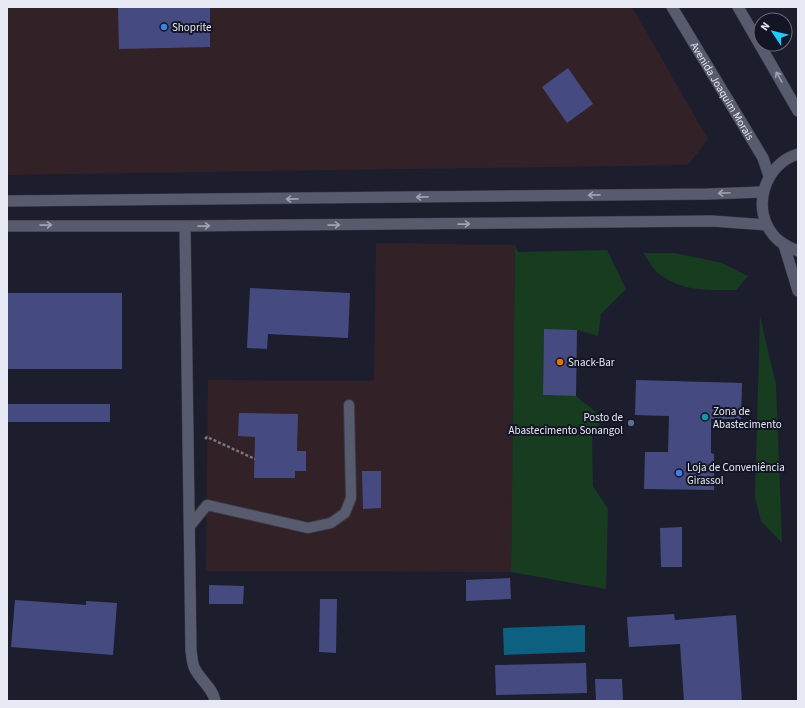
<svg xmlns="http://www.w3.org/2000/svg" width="805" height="708" font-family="'Source Sans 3',sans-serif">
  <rect width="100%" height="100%" fill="#1c1e2e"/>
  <g fill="#332128">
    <path d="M7,7H632L708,139L688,165L7,175Z"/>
    <path d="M376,243L515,245L511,572L206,571L208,370V380L374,381Z"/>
  </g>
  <g fill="#173c20">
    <path d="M515,245L518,252L607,250L626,289L601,314L598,336L577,330H544L543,395L576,396L603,418L592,435L593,486L608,509L606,589L511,572Z"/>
    <path d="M643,253H675L722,263L748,276L736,290C707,290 682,292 658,273C652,268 648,259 643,253Z"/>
    <path d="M760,316L776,385L782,543L761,521L755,497Z"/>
  </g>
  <path fill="#0d6080" d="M585,625V652L504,655L503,628Z"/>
  <g fill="#454b81">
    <path d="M118,7H210V47L119,49Z"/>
    <path d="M568,68L593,104L567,123L542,87Z"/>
    <path d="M250,288L350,293L348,338L268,334L267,349L247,348Z"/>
    <rect x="7" y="293" width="115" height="76"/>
    <path d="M544,329L577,330L576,396L543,395Z"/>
    <path d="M636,380L742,383L741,419H711V453L714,454V490L644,489L645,452H668L669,416L635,415Z"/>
    <rect x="7" y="404" width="103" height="18"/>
    <path d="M239,413L298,414L297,451H306V471H295V478H254L255,437L238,436Z"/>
    <path d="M362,471H381V508L363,509Z"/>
    <path d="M682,527V567H661L660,528Z"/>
    <path d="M510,578L511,599L466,601V580Z"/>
    <path d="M209,585L244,586L243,604H209Z"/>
    <path d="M320,599H337L336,653L319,652Z"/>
    <path d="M15,600L86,605V601L117,603L113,655L11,647Z"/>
    <path d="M674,614L675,620L736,615L742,701H684L680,644L629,647L627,617Z"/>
    <path d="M586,663L587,693L496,695L495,665Z"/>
    <path d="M595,679H622L623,701H596Z"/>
  </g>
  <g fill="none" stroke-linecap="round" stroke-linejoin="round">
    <defs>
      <path id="service" d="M190,526L207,505L308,528L331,523L345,513L351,498L349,405"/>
      <path id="minor" d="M185,226L191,651C192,656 192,664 195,669C201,681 213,688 215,701"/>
      <g id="tertiary">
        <path id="s1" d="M672,7L763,158L769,176"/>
        <path d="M738,7L798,111"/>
        <path d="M798,154C764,164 750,210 775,237C781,244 789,247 798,251"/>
        <path d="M7,201L708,194L763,192"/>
        <path d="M7,226H185L712,221L767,225"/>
        <path d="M784,245L798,291"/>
      </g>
    </defs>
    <use href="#service" stroke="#383a46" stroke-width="12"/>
    <use href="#minor" stroke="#383a46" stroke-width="12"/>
    <use href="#tertiary" stroke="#383a46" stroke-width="12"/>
    <path stroke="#747784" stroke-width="2.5" stroke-dasharray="3 2" stroke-linecap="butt" d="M205,439L207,437L255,459"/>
    <use href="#service" stroke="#575b6d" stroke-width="10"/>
    <use href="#minor" stroke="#575b6d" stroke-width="11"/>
    <use href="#tertiary" stroke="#575b6d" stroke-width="11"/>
  </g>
  <defs><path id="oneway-shaft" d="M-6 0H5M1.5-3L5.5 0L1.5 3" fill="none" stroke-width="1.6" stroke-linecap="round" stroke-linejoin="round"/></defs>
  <g stroke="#9fa2b0">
    <use href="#oneway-shaft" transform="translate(779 77) rotate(-120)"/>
    <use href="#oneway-shaft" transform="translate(724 193) rotate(177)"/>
    <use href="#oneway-shaft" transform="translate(594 195) rotate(179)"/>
    <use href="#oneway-shaft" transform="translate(422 197) rotate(179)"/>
    <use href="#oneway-shaft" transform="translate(292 199) rotate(179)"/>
    <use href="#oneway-shaft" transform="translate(464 224) rotate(-1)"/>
    <use href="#oneway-shaft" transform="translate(46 225) rotate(-1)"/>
    <use href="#oneway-shaft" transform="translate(334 225) rotate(-1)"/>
    <use href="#oneway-shaft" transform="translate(204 226) rotate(-1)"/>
  </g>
  <g fill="#3f7fe0" stroke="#131524" stroke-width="1.5">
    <circle cx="164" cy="27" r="4"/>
    <circle cx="679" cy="473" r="4"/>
  </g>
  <circle fill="#e8710a" stroke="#131524" stroke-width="1.5" cx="560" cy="362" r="4"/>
  <circle fill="#0f9aa8" stroke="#131524" stroke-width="1.5" cx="705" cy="417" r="4"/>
  <circle fill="#5c6f8a" stroke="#131524" stroke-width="1.5" cx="631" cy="423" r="4"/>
  <g text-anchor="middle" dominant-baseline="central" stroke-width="4" stroke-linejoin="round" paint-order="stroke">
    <g font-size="11" fill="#e7eaf4" stroke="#131524" text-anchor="start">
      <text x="172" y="27">Shoprite</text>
      <text x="568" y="362">Snack-Bar</text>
      <text x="713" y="411">Zona de<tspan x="713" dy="13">Abastecimento</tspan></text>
      <text x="623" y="417" text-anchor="end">Posto de<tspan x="623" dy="13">Abastecimento Sonangol</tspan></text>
      <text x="687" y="467">Loja de Conveniência<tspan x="687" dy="13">Girassol</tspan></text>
    </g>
    <g font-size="11" fill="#e7eaf4" stroke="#131524">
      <text stroke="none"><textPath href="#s1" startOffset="98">Avenida Joaquim Morais</textPath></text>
    </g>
  </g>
  <rect width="805" height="708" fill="none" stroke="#e7eaf4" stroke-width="16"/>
  <g transform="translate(773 32) rotate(305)"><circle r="19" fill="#131524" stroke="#686a77"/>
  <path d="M0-3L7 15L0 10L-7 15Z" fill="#22c9fd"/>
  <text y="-6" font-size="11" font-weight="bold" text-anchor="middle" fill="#e7eaf4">N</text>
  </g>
</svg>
